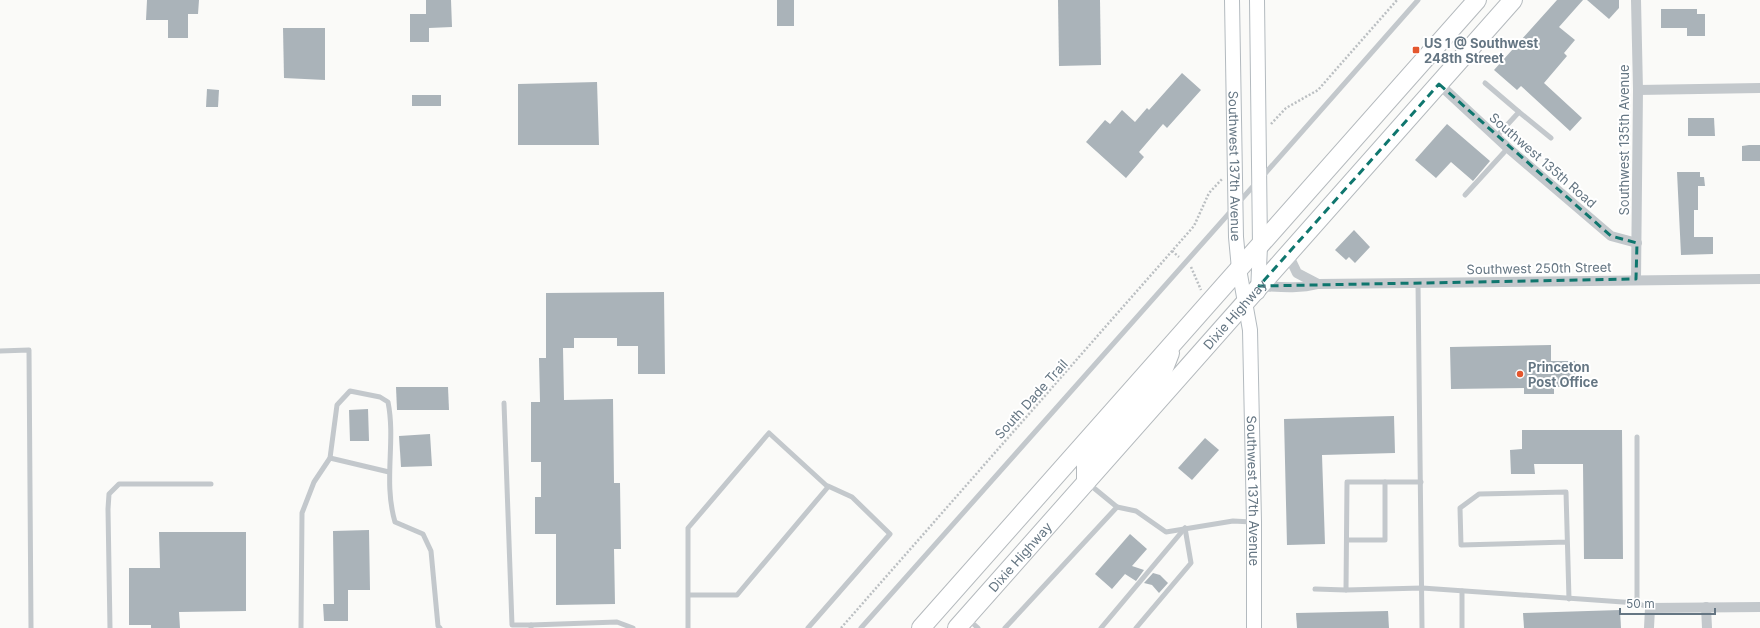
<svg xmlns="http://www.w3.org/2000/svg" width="1760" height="628" font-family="Inter,sans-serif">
  <rect width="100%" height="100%" fill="#fafaf8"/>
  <g fill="#aab3b9">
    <path d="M147,0H199L198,14H188V38H168V20H146Z"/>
    <path d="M426,0H451L452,27L429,28V42H410V14H426Z"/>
    <rect x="777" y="0" width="17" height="26"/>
    <path d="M1058,0H1100L1101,65L1059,66Z"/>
    <path d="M1557,0H1583L1559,27L1575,40L1564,53L1567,56L1544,83L1582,118L1570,131L1521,86L1517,90L1494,70Z"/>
    <path d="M1587,0H1619V8L1609,19Z"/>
    <path d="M1661,9H1697V14H1705V36H1687V28H1661Z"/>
    <path d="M283,28H325V80L284,78Z"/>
    <path d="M1182,73L1201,90L1167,128L1163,124L1139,152L1144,157L1126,178L1086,142L1105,120L1110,124L1122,110L1135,122L1147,108L1149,110Z"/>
    <path d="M597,82L599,145H518V84Z"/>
    <path d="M207,89L219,90L218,107H206Z"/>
    <rect x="412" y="95" width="29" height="11"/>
    <path d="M1688,118H1714L1715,136H1688Z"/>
    <path d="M1447,124L1490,161L1473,181L1451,162L1436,178L1415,160Z"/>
    <path d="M1749,145H1760V161H1742V146Z"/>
    <path d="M1677,172H1700V177H1704L1705,186H1698V210H1694V237H1713V254L1681,255Z"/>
    <path d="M1354,230L1370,247L1355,263L1349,257L1346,260L1335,250Z"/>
    <path d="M664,292L665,374H638V346H617V338H574V348H563L564,400L613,399L614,483H620L621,549H614L615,604L556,605V534H535V497H541V462H531V402H540L539,358H546V293Z"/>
    <path d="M1551,345V361H1575L1576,386L1554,387V394H1524V388L1451,389L1450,347Z"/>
    <path d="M396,387H448L449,410H397Z"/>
    <path d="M368,409L369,441H350L349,410Z"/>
    <path d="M1394,416L1395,453L1322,455L1325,544L1287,545L1284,419Z"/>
    <path d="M1522,430H1622L1623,559H1584L1583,464H1534L1535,474H1511L1510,450L1522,449Z"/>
    <path d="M430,434L432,466L401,467L399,436Z"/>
    <path d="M1205,438L1219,450L1192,480L1178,468Z"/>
    <path d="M369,530L370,590H348V621H324L323,604H334L333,531Z"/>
    <path d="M159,532H246V611L179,612L180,628H151V625H129V568H160Z"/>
    <path d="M1130,534L1147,549L1132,566L1144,570L1136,581L1125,574L1112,589L1095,574Z"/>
    <path d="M1153,573L1160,575L1168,583L1159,593L1152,585L1144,583Z"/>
    <path d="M1620,610L1621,628H1524L1523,613Z"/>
    <path d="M1388,611L1389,628H1297L1296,613Z"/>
  </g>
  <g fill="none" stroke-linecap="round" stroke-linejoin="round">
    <defs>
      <g id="secondary">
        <path id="s1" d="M1232,0L1236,237L1239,269L1250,330L1254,522V628"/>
        <path d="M1257,0L1260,246L1258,292"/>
      </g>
      <g id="highway">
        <path d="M1086,482V464L1092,455L1159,381L1170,353"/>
        <path d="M921,628L1477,0"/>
        <path id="s2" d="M957,628L1513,0"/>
      </g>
    </defs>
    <use href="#secondary" stroke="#b3babf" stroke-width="16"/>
    <use href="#highway" stroke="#b4b9bd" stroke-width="20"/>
    <g stroke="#bbbfc2" stroke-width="2.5" stroke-dasharray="2 2" stroke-linecap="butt">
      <path d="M1271,124L1286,108L1318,90L1397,0"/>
      <path d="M1172,251L1179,257"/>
      <path d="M1191,267L1201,290"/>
      <path d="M841,628L1194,226L1209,193L1223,178"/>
    </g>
    <g stroke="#c3c8cc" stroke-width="5">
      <path d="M1485,83L1519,112L1496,137"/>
      <path d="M1519,112L1551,138"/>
      <path d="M1262,177L1418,0"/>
      <path d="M1465,195L1508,148"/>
      <path d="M1239,202L1256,183"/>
      <path d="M1418,283L1422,628"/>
      <path d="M0,351L29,350L31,628"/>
      <path d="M504,403L512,625H531V628"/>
      <path d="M330,458L389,472"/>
      <path d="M1421,482H1347L1346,590L1422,588L1637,603L1650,608"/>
      <path d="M1117,507L1136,511L1166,532L1233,521L1252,522"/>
      <path d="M1347,540H1385V482"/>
      <path d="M1567,542L1461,545L1460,508L1479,494L1566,492L1569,599"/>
      <path d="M1315,589L1346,590"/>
      <path d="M1462,591V628"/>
      <path d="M1637,603V437"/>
      <path d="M969,620L978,628"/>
      <path d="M531,625L617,622L633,628"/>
      <path d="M110,628L108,509L109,494L119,484H211"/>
      <path d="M301,628L302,513L314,482L330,458L337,405L350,391L380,397L388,402C396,442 383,481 395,522L423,534L431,551L438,626L440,628"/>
      <path d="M688,628V528L769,433L828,487L737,595H688"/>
      <path d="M808,628L890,534L852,497L828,486"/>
      <path d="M861,628L1232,210"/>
      <path d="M1005,628L1117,507L1089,484"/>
      <path d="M1101,628L1185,528"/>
      <path d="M1136,628L1191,563L1185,528"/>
    </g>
    <g stroke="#c3c8cc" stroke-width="10">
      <path d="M1636,0L1638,90L1636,279"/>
      <path d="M1439,84L1508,148L1611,236L1637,243"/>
      <path d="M1638,90L1760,88"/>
      <path d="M1288,254L1297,273L1318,284"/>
      <path d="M1259,286C1279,287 1299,289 1318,284L1760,279"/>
      <path d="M1706,607L1707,628"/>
      <path d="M1649,628L1650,608L1760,607"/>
    </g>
    <use href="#secondary" stroke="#fff" stroke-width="14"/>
    <use href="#highway" stroke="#fff" stroke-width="18"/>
  </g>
  <path fill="none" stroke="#0f766e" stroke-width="3" stroke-dasharray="8 5" stroke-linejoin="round" d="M1439,84L1611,236L1637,243L1636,279L1259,286Z"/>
  <g fill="#e4572e" stroke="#fff" stroke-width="1.5">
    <rect x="1412" y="46" width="8" height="8" rx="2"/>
    <circle cx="1520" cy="374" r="4"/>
  </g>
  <g text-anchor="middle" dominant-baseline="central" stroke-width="4" stroke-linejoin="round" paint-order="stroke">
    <g font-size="13" font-weight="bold" fill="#657683" stroke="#fff" text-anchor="start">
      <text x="1424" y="43">US 1 @ Southwest<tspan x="1424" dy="15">248th Street</tspan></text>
      <text x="1528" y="367">Princeton<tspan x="1528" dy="15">Post Office</tspan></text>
    </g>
    <g font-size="13" fill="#657683" stroke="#fff">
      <text transform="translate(1624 140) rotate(-90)">Southwest 135th Avenue</text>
      <text transform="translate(1543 160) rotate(41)">Southwest 135th Road</text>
      <text stroke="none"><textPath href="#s1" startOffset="166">Southwest 137th Avenue</textPath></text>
      <text transform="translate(1539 268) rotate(-1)">Southwest 250th Street</text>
      <text stroke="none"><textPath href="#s2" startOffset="419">Dixie Highway</textPath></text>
      <text transform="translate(1031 399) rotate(-48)">South Dade Trail</text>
      <text stroke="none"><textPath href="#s1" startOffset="492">Southwest 137th Avenue</textPath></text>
      <text stroke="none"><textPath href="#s2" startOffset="95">Dixie Highway</textPath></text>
    </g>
  </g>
  <path d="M1620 608v6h95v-6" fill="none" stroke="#657683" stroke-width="2"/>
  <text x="1626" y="608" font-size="12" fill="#657683" stroke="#ffffff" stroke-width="3" paint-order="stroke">50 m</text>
</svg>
